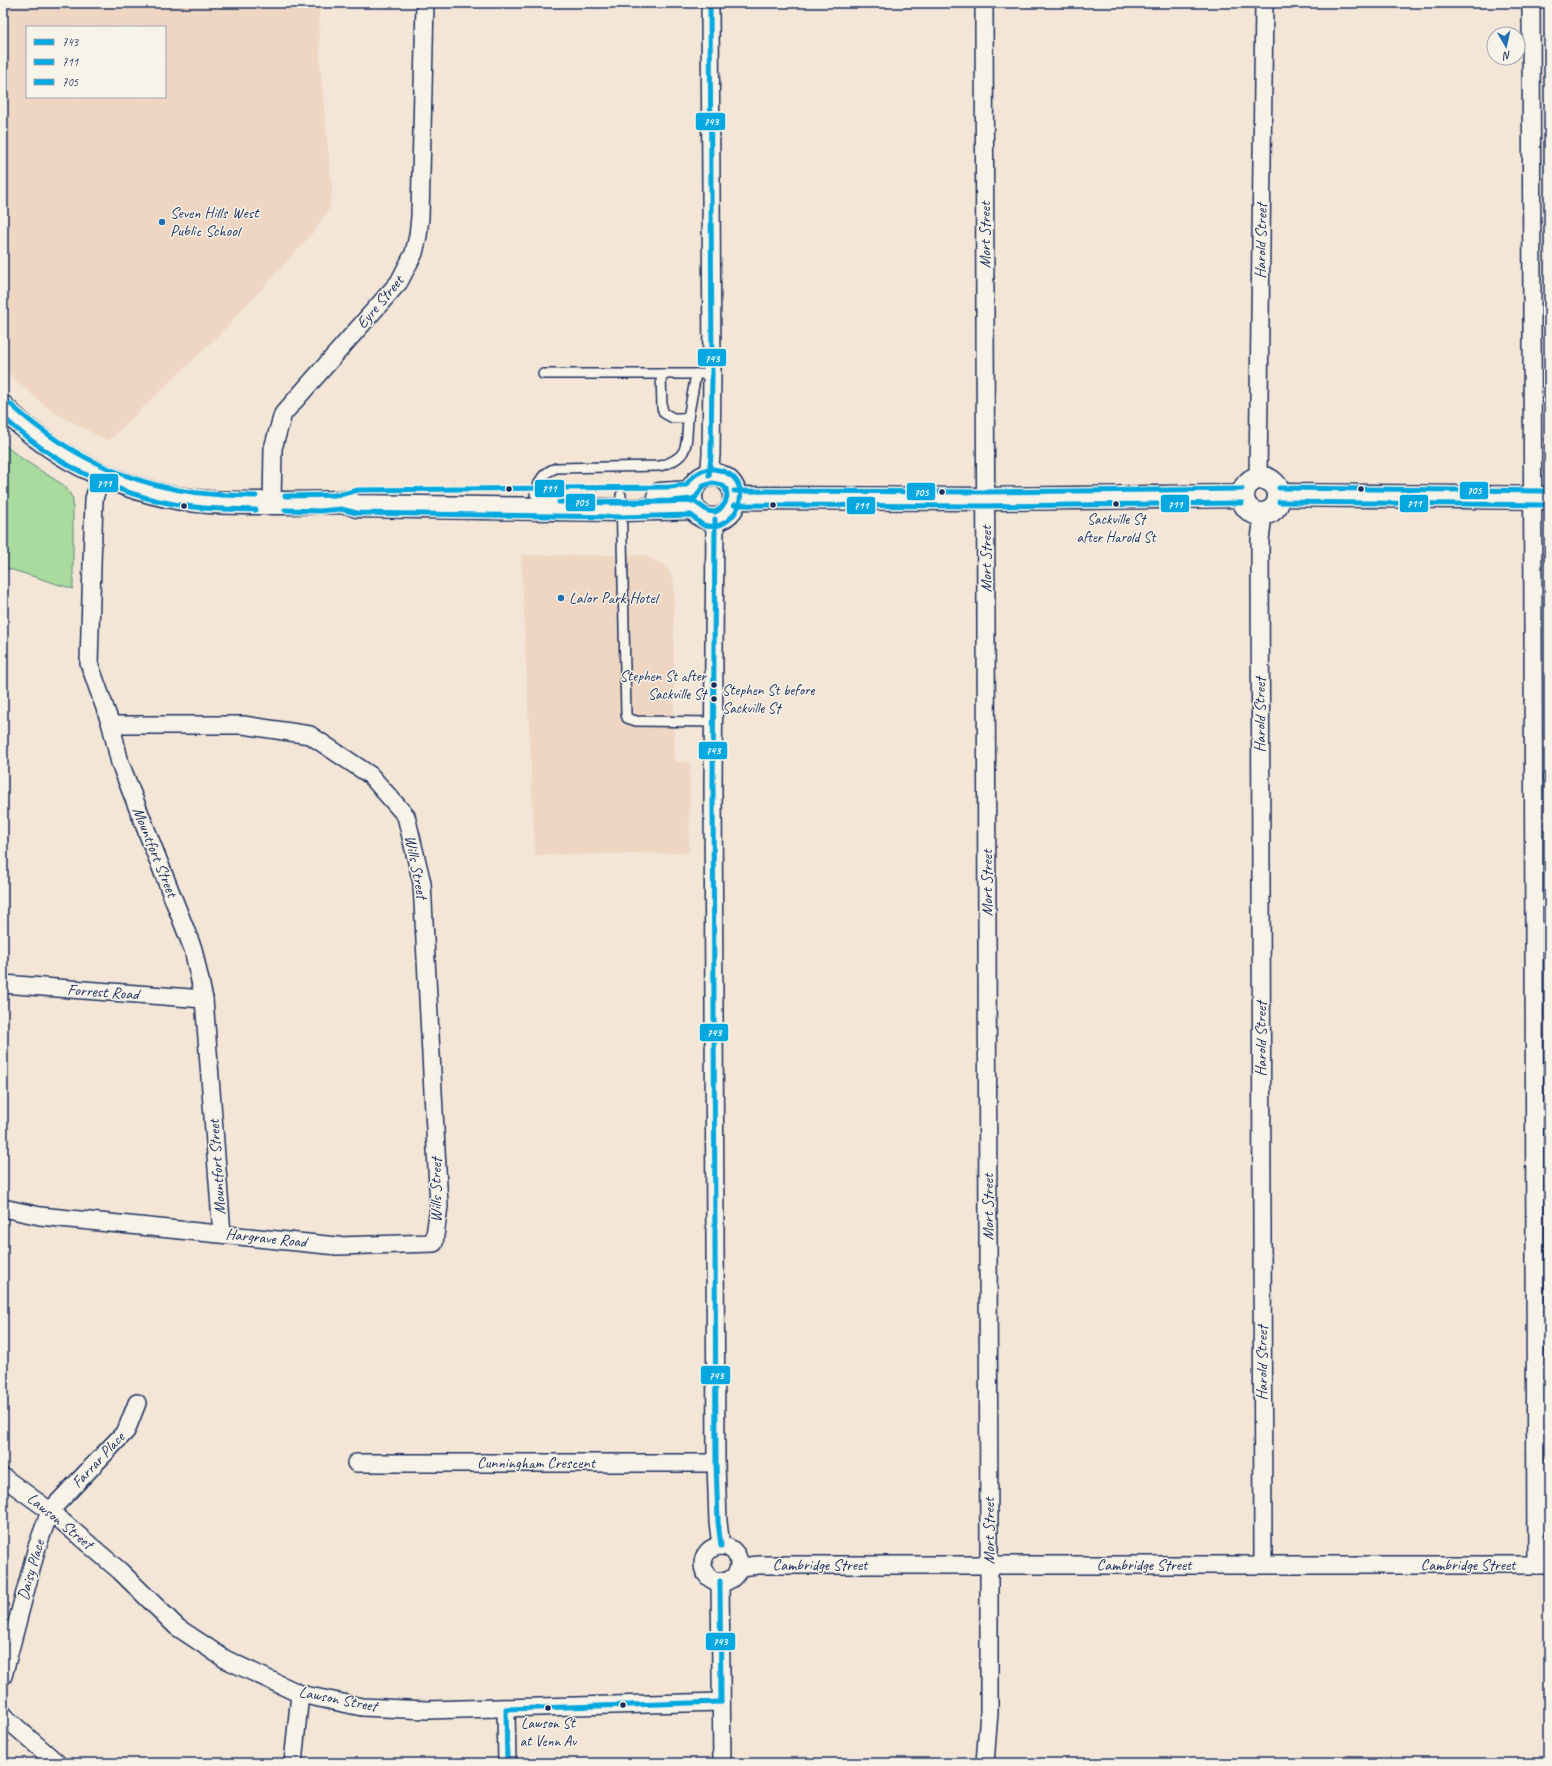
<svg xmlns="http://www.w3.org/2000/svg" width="1552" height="1766" font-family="Caveat,sans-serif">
  <rect width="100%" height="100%" fill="#f3e6d7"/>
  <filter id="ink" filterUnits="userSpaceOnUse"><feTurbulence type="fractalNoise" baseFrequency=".025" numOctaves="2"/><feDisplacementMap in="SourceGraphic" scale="8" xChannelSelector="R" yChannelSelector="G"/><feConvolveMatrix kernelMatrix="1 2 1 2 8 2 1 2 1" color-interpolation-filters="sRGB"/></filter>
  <g filter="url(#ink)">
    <g fill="#eed6c3" fill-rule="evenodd">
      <path d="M3,3H319L320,64L332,190L330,208L311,235L220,334L108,441L51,411L10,375L3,365ZM27,27H165V97H27Z"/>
      <path d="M521,555H644L663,565L669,572L674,582V762H690L689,853L535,855Z"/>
    </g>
    <path fill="#a8db9d" stroke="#62857e" d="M3,444L24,460L65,486L73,499V589L3,567Z"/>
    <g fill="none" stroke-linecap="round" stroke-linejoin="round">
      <defs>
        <g id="lane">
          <path d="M543,374H712"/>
          <path d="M661,374L662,408L664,413L673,418H688L696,374"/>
          <path d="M535,494C539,481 542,473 556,468L660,466C690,457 686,446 688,418"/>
          <path d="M621,495L626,714L627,718L636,721L713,722"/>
        </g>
        <g id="street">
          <path d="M984,3L989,1549V1712L985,1763"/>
          <path d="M1531,3L1536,1565"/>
          <path d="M101,474L94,499L89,663L111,725L120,763L193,949L204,999L222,1234"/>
          <path d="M709,476L711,455L712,374L710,3"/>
          <path d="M1258,478L1264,3"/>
          <path d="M272,503L273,448L283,414L399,282L414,253L418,236L420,217L425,3"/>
          <path d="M715,519L713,786L716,1463L718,1522L721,1546"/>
          <path d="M3,984L204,999"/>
          <path d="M3,1208L40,1216L337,1246L434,1243L439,1206L422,883L406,816L370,775L310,735L243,725H111"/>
          <path d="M356,1463H716"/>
          <path d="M3,1477L50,1511L120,1571L177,1627L225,1659L300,1694L362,1707L427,1710L721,1702"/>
          <circle cx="721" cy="1564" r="18"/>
          <path d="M1263,1564L1260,540L1263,514"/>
          <path d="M739,1567L759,1565H1549"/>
          <path d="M720,1581L722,1763"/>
          <path d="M3,1676L37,1547L50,1511L126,1431L137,1403"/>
          <path d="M506,1709L507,1763"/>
          <path d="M3,1714L7,1719L57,1763"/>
          <path d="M293,1763L300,1694"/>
        </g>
        <g id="secondary">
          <path d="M3,407C56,461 133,497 209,502C255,504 301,503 346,502L357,506L621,510L694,508"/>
          <circle cx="713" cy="497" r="22"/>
          <circle cx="1261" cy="496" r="18"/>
          <path d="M659,494L691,492"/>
          <path d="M1279,495L1549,498"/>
          <path d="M734,498L986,499L1242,496"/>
        </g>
      </defs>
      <use href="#lane" stroke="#1b2f5e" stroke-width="12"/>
      <use href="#street" stroke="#1b2f5e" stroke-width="20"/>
      <use href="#secondary" stroke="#1b2f5e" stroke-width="25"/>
      <use href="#lane" stroke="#f7f3e8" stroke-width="9"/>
      <use href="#street" stroke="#f7f3e8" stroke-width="17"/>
      <use href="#secondary" stroke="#f7f3e8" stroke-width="22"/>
      <defs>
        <g id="bus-1">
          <path d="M709,476L711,455L712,374L710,3"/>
          <path d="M715,519L713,786L716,1463L718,1522L721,1546"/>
          <path d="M720,1581L721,1702"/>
          <path d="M506,1709L721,1702"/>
          <path d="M506,1709L507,1763"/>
        </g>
        <g id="bus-2">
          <path d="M8,402C69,458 139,491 223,495"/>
          <path d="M3,417C63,472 139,507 222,509"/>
          <path d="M339,495L358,490L670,487L686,485C692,476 702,468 714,469C761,475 738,536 703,525C699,523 695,518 691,515L621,517L357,513L341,509"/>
          <path d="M1279,502L1549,505"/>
          <path d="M734,505L986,506L1242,503"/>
        </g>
        <g id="bus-3">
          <path d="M712,483L722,485L726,489L727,496L725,503L720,509L715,512L708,511L694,501L621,503L559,502L670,501L692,499L696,497L703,486Z"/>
          <path d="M1279,488L1549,491"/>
          <path d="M734,491L986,492L1242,489"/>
          <path d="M223,495L256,496"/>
          <path d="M285,496L339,495"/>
          <path d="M222,509L256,510"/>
          <path d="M285,510L320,511L341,509"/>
        </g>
      </defs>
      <use href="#bus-1" stroke="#f7f3e8" stroke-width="8"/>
      <use href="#bus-2" stroke="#f7f3e8" stroke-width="8"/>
      <use href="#bus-3" stroke="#f7f3e8" stroke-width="8"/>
      <use href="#bus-1" stroke="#03a8e0" stroke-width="5"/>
      <use href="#bus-2" stroke="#03a8e0" stroke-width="5"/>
      <use href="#bus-3" stroke="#03a8e0" stroke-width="5"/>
    </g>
  </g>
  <g fill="#1f6fb2" stroke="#f7f3e8" stroke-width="1.5">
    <circle cx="162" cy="222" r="4"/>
    <circle cx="561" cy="598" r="4"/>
  </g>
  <g fill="#1b2f5e" stroke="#f7f3e8" stroke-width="1.5">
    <circle cx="509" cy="489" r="3.5"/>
    <circle cx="1361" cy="489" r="3.5"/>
    <circle cx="942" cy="492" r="3.5"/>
    <circle cx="1116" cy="504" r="3.5"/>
    <circle cx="773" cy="505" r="3.5"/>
    <circle cx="184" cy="506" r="3.5"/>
    <circle cx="714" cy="685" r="3.5"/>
    <circle cx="714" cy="699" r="3.5"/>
    <circle cx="623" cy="1705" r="3.5"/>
    <circle cx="548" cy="1708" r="3.5"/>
  </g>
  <g text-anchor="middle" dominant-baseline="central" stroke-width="3" stroke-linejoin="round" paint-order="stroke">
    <g font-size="15" fill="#1b2f5e" stroke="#f7f3e8">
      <text x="1116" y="519">Sackville St<tspan x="1116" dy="18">after Harold St</tspan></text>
      <text x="706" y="676" text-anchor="end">Stephen St after<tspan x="706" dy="18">Sackville St</tspan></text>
      <text x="722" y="690" text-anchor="start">Stephen St before<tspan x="722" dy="18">Sackville St</tspan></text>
      <text x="548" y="1723">Lawson St<tspan x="548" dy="18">at Venn Av</tspan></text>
    </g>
    <g font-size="16" fill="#1b2f5e" stroke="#f7f3e8" text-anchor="start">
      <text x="170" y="213">Seven Hills West<tspan x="170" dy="18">Public School</tspan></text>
      <text x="569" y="598">Lalor Park Hotel</text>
    </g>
    <g font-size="16" fill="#1b2f5e" stroke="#f7f3e8">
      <text transform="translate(985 235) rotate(-90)">Mort Street</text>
      <text transform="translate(1261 241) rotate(-89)">Harold Street</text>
      <text transform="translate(380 302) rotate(-50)">Eyre Street</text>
      <text transform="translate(986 559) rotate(-90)">Mort Street</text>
      <text transform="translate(1260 715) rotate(-90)">Harold Street</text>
      <text transform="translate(155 852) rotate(68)">Mountfort Street</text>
      <text transform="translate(416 867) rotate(79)">Wills Street</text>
      <text transform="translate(987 883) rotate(-90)">Mort Street</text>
      <text transform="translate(103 992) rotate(4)">Forrest Road</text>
      <text transform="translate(1261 1039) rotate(-90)">Harold Street</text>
      <text transform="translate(217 1167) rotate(-94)">Mountfort Street</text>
      <text transform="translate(436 1190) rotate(-90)">Wills Street</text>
      <text transform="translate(988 1207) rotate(-90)">Mort Street</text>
      <text transform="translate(266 1238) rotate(6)">Hargrave Road</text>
      <text transform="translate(1262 1363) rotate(-90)">Harold Street</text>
      <text transform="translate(98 1460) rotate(-47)">Farrar Place</text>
      <text x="536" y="1463">Cunningham Crescent</text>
      <text transform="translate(60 1521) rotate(39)">Lawson Street</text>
      <text transform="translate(989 1531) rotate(-90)">Mort Street</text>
      <text x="820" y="1565">Cambridge Street</text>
      <text x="1144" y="1565">Cambridge Street</text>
      <text x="1468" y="1565">Cambridge Street</text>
      <text transform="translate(31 1570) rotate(-74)">Daisy Place</text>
      <text transform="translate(338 1699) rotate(11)">Lawson Street</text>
    </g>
  </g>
  <g stroke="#f7f3e8" stroke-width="1.5">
    <rect x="695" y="112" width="31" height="19" rx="4" fill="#03a8e0"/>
    <rect x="697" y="348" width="30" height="19" rx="4" fill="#03a8e0"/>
    <rect x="89" y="473" width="30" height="20" rx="4" fill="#03a8e0"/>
    <rect x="534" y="479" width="31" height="19" rx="4" fill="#03a8e0"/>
    <rect x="1459" y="481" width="30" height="19" rx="4" fill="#03a8e0"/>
    <rect x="906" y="482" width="30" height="19" rx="4" fill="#03a8e0"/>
    <rect x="565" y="493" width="31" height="19" rx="4" fill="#03a8e0"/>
    <rect x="1399" y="494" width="30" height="19" rx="4" fill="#03a8e0"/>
    <rect x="1160" y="494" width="30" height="19" rx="4" fill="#03a8e0"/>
    <rect x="846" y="496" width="30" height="19" rx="4" fill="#03a8e0"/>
    <rect x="698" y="741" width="30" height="19" rx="4" fill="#03a8e0"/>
    <rect x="699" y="1023" width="30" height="19" rx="4" fill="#03a8e0"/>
    <rect x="700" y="1365" width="31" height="20" rx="4" fill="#03a8e0"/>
    <rect x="705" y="1632" width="31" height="19" rx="4" fill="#03a8e0"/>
  </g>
  <g font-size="11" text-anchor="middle" font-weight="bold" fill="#fff">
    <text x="711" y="125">743</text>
    <text x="712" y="362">743</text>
    <text x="104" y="487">711</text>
    <text x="549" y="492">711</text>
    <text x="1474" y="494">705</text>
    <text x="921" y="496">705</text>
    <text x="581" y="506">705</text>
    <text x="1414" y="507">711</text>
    <text x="1175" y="508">711</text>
    <text x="861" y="509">711</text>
    <text x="713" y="754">743</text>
    <text x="714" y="1036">743</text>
    <text x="716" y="1379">743</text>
    <text x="720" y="1645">743</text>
  </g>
  <rect width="1552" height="1766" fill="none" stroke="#f7f3e8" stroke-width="16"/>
  <rect x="8" y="8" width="1536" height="1750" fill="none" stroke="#1b2f5e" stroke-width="1.5" filter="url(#ink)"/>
  <rect x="26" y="26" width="140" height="72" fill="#f7f3e8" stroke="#9fa5b1"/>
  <rect x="34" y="39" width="20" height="6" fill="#03a8e0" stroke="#9fa5b1"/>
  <text x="62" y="46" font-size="12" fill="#1b2f5e">743</text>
  <rect x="34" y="59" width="20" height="6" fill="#03a8e0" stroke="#9fa5b1"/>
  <text x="62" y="66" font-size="12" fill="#1b2f5e">711</text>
  <rect x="34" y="79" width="20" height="6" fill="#03a8e0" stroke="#9fa5b1"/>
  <text x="62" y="86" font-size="12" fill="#1b2f5e">705</text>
  <g transform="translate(1506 46) rotate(171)"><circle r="19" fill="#f7f3e8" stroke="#9fa5b1"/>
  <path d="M0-3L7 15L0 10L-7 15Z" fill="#1f6fb2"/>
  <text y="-6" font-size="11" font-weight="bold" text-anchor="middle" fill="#1b2f5e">N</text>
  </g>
</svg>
